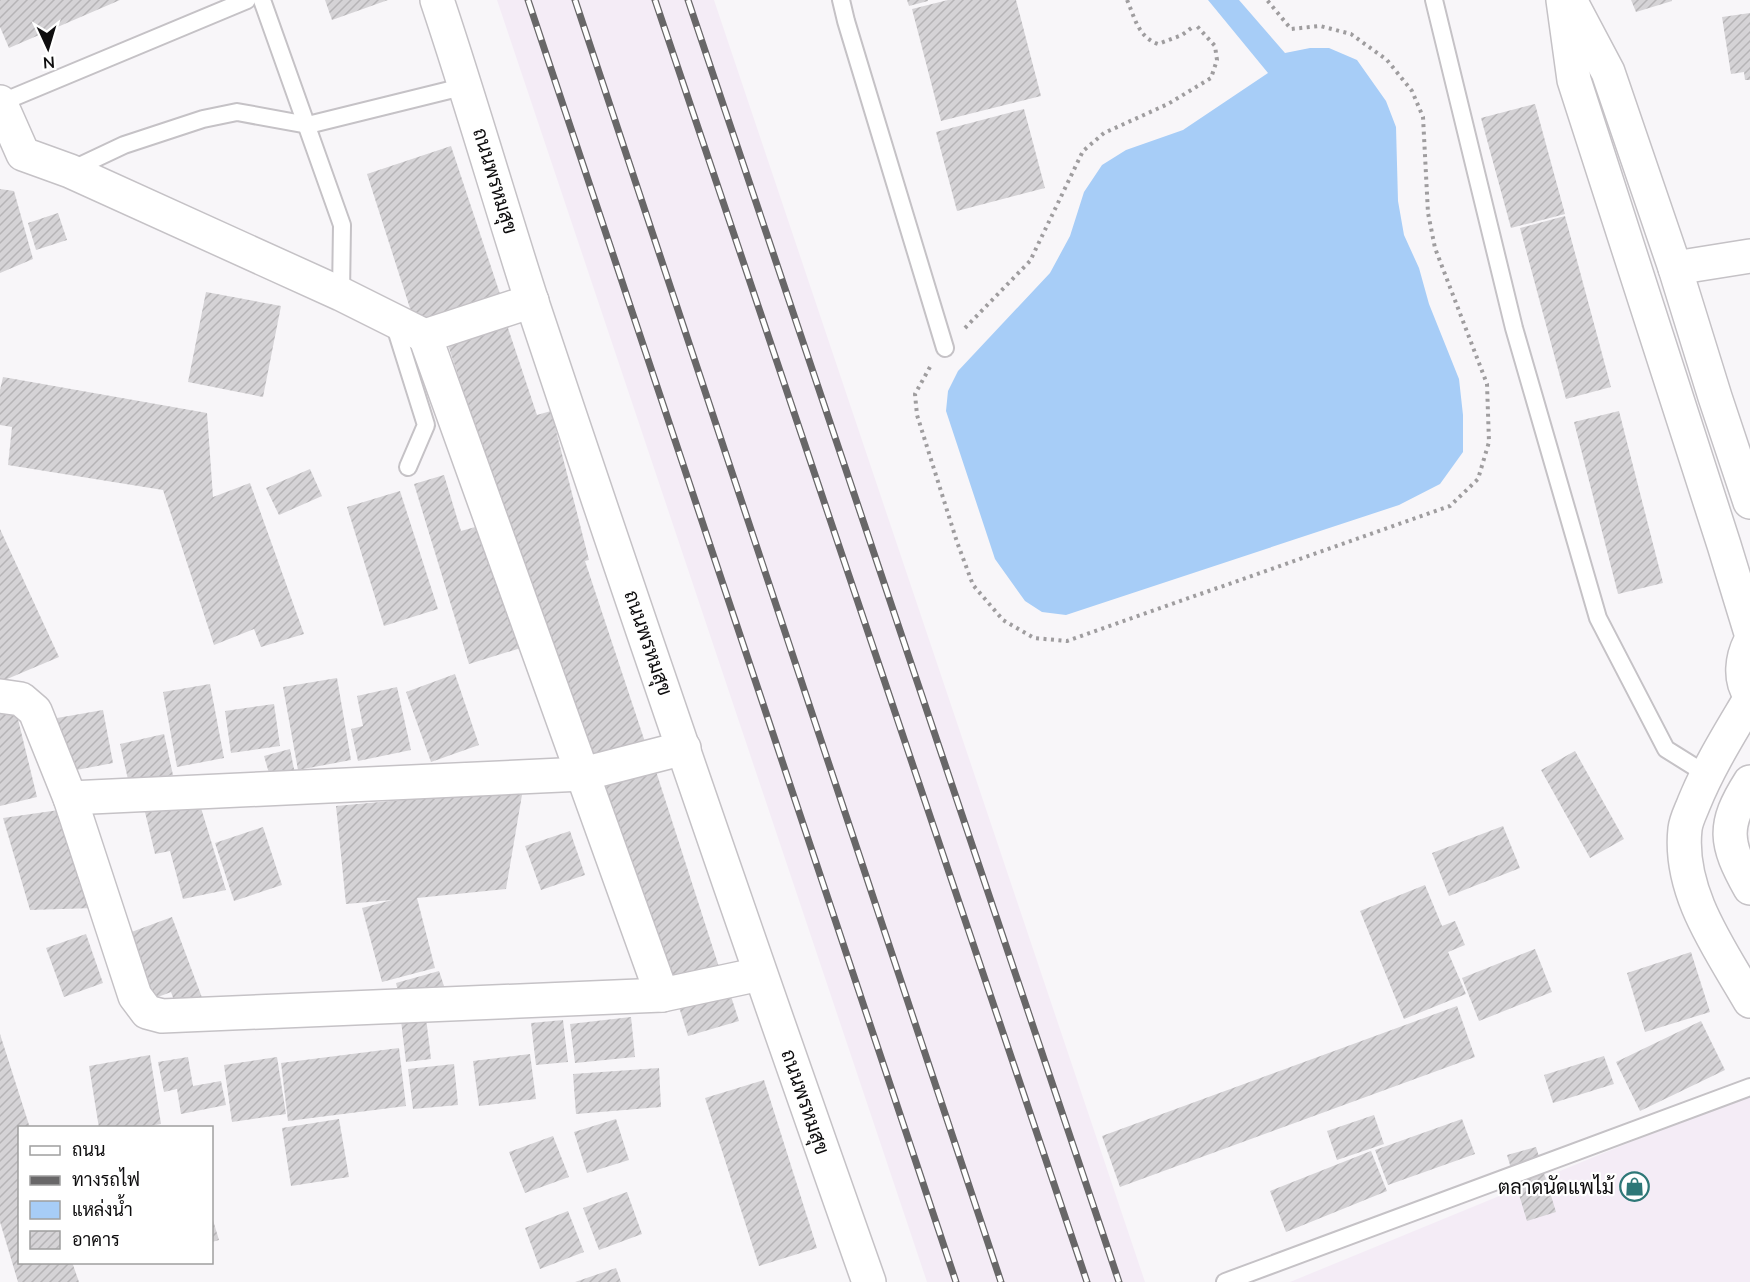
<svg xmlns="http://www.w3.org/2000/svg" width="1750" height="1282" font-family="'Nunito Sans',Sarabun,sans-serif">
  <defs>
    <pattern id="building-hatch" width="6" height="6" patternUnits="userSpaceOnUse" patternTransform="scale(1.5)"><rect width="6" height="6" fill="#d5d3d6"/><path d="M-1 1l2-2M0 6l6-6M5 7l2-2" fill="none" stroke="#b6b4b6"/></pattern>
  </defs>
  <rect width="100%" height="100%" fill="#f8f6f9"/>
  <g fill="#f4ecf6">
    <path d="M497,0H714L1145,1282H927Z"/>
    <path d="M1750,1093V1282H1290Z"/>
  </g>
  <path fill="#a7cdf7" d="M1208,0H1239L1285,53L1310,48H1329L1357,60L1386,101L1396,127L1398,201L1404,235L1419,268L1429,304L1459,379L1463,415V452L1440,484L1399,505L1066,615L1042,612L1025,601L995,559L946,411L948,391L958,371L1050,273L1070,236L1084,192L1102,165L1126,150L1183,130L1268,73Z"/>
  <g fill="url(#building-hatch)">
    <path d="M0,0H120L9,48L0,27Z"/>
    <path d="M325,0H388L332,20Z"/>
    <path d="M907,0H928V1L909,6Z"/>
    <path d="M948,0H1016L1041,96L941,121L912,9Z"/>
    <path d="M1631,0H1672V1L1636,12Z"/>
    <path d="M1750,13V80H1745L1744,72L1731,74L1722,17Z"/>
    <path d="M1535,104L1565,214L1511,228L1481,118Z"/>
    <path d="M1024,109L1045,188L957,211L936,132Z"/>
    <path d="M451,146L502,300L416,327L367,174Z"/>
    <path d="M0,189L14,191L33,259L0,273Z"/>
    <path d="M58,213L67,240L36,250L28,223Z"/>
    <path d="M1565,216L1611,387L1566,399L1520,228Z"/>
    <path d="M206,292L281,306L263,397L188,382Z"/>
    <path d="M505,319L537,415L551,411L589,560L585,561L645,742L586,760L446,339Z"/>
    <path d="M3,377L207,413L213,497L250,483L304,634L261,647L254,629L214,645L163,490L8,465L12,427L0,425V390Z"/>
    <path d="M1619,411L1663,583L1618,594L1574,422Z"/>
    <path d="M310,469L322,496L279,515L266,488Z"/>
    <path d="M444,475L461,531L486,524L524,647L469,664L414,484Z"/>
    <path d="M400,491L438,609L384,626L347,507Z"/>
    <path d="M0,529L59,657L0,682Z"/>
    <path d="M455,674L479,745L431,762L406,692Z"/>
    <path d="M337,678L351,760L298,770L283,687Z"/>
    <path d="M210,684L224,758L177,767L163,692Z"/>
    <path d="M397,687L411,750L358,761L351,729L363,726L357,696Z"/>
    <path d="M274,704L280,746L231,753L225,711Z"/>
    <path d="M15,707L37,797L0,806V711Z"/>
    <path d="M103,710L113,763L66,772L57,718Z"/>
    <path d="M164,734L173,775L129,784L120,744Z"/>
    <path d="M290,749L295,774L271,780L264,756Z"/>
    <path d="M1575,751L1624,839L1590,858L1541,770Z"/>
    <path d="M655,768L719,967L662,985L599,786Z"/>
    <path d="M523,789L506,889L417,898L435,968L382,982L362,908L392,900L346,904L336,806Z"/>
    <path d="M144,808H201L226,890L183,899L170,851L155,854Z"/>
    <path d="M59,810L95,908L30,910L3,818Z"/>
    <path d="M1503,826L1520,868L1449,896L1432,853Z"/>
    <path d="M263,827L282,885L234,901L215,843Z"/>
    <path d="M570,831L585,875L541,890L525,846Z"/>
    <path d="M1425,885L1442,926L1455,921L1465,945L1448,952L1466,994L1404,1019L1360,911Z"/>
    <path d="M172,917L204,1003L178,1012L171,992L150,1000L126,934Z"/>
    <path d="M86,934L103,983L64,997L46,948Z"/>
    <path d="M1535,949L1552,992L1479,1021L1462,978Z"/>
    <path d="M1691,952L1710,1012L1645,1032L1627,973Z"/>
    <path d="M439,971L447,995L399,996L396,983Z"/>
    <path d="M730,993L739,1021L688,1036L679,1007Z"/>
    <path d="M1457,1006L1475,1057L1120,1187L1102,1136Z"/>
    <path d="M631,1017L635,1057L575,1063L570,1024Z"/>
    <path d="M426,1018L431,1059L406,1062L401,1021Z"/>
    <path d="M563,1020L568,1062L536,1065L531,1023Z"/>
    <path d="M1701,1021L1725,1070L1640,1111L1616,1062Z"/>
    <path d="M0,1034L30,1128H20V1262H72L79,1282H18L0,1222Z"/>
    <path d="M399,1048L406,1106L288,1121L281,1063Z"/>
    <path d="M530,1054L536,1099L479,1106L473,1061Z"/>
    <path d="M150,1055L161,1124L139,1128H99L89,1066Z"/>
    <path d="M1604,1056L1614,1084L1553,1103L1544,1075Z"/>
    <path d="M188,1057L193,1086L221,1081L226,1105L181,1114L177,1089L164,1092L158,1062Z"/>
    <path d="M277,1057L286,1114L232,1122L224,1065Z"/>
    <path d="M454,1064L458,1105L413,1109L408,1069Z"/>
    <path d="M659,1068L661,1107L576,1114L573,1074Z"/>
    <path d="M764,1080L817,1248L759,1266L705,1098Z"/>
    <path d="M1374,1115L1384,1144L1337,1160L1327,1131Z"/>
    <path d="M339,1119L349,1177L291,1186L282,1128Z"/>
    <path d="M616,1119L629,1160L587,1173L574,1132Z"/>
    <path d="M1462,1119L1475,1154L1388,1185L1375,1150Z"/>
    <path d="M553,1136L569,1177L525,1193L509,1152Z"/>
    <path d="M1536,1147L1556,1212L1527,1221L1507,1155Z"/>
    <path d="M1371,1151L1387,1191L1286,1232L1270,1191Z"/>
    <path d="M627,1192L642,1234L599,1250L583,1208Z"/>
    <path d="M568,1211L584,1252L540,1269L525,1228Z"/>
    <path d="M212,1217L219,1240L212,1242Z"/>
    <path d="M616,1268L621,1282H575Z"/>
  </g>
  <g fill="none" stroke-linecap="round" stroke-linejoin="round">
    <defs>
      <g id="service">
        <path d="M262,0L342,225L341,294"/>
        <path d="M841,0L846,21L945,348"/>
        <path d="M1434,0L1514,328L1598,618L1666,749L1706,774"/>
        <path d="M0,103L247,0"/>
        <path d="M71,170L124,145L203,119L237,112L308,125L466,86"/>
        <path d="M393,320L426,425L408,467"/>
        <path d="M1225,1282L1750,1087"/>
      </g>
      <g id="minor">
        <path d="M437,0C471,101 500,203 533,305C642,632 754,957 869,1282"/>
        <path d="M0,102L23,154L70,171L341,294L425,336L532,301"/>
        <path d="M1675,268L1750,256"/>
        <path d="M425,336L662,995"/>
        <path d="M0,696L21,699L35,711L70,798L135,996L147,1012L162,1016L662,995L760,974"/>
        <path d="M70,798L583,774L684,748"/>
      </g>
      <g id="tertiary">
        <path d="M1750,699C1730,733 1709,766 1694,803C1691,811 1686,820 1685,829C1678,892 1720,949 1750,1001"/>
        <path d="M1750,782C1722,826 1725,843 1750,888"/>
      </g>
      <g id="secondary">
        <path d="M1563,0L1574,80L1724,545L1750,630"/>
        <path d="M1571,2L1608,72L1675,268L1715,397L1750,502"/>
        <path d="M1750,642C1742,658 1739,679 1750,695"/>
      </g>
    </defs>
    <use href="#service" stroke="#c5c2c6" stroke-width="20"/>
    <use href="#minor" stroke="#c5c2c6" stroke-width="36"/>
    <use href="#tertiary" stroke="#c5c2c6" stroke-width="36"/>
    <use href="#secondary" stroke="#c5c2c6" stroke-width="36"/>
    <g stroke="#9f9d9f" stroke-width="4" stroke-dasharray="3 4.5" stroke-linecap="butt">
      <path d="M1127,0C1135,18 1138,37 1158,44L1182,35L1194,26"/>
      <path d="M965,328L1030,261L1083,151L1104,133L1168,104L1211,78L1217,60L1215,46L1196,25"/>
      <path d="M930,367L915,394L917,415L957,542L973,585L1003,620L1034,638L1067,641L1450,506L1478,479L1489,442L1487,384L1435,248L1428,213L1423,117L1412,91L1387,60L1351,34L1320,26L1291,29L1267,0"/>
    </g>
    <use href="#service" stroke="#fff" stroke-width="16"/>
    <use href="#minor" stroke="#fff" stroke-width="33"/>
    <use href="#tertiary" stroke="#fff" stroke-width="33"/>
    <use href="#secondary" stroke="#fff" stroke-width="33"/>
    <defs>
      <g id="rail">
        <path d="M528,0L956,1282"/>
        <path d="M575,0L1001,1282"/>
        <path d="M655,0L1087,1282"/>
        <path d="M688,0L1119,1282"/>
      </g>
    </defs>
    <use href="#rail" stroke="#686768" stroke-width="7"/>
    <use href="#rail" stroke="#fff" stroke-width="4.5" stroke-dasharray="14" stroke-linecap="butt"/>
  </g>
  <defs>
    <symbol id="shop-ring" viewBox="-11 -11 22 22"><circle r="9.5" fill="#fff" stroke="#2e7777" stroke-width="1.5"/><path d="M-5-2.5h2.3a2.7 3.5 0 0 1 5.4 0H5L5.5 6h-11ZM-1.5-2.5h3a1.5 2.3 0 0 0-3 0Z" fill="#2e7777"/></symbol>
  </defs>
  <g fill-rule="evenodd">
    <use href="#shop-ring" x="1618" y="1170" width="33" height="33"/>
  </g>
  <g text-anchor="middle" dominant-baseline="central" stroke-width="4.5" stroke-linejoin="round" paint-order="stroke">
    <g font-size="20" fill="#0f0e0f" stroke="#fff">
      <text transform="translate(495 181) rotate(73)">ถนนพรหมสุข</text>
      <text transform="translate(648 643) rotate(71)">ถนนพรหมสุข</text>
      <text transform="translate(805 1102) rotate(71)">ถนนพรหมสุข</text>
    </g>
    <g font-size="20" fill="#0f0e0f" stroke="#fff" text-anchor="end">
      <text x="1614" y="1187">ตลาดนัดแพไม้</text>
    </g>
  </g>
  <rect x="18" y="1126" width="195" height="138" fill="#ffffff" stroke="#9f9f9f" stroke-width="1.5"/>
  <rect x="30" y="1146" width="30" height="9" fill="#ffffff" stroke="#9f9f9f" stroke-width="1.5"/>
  <text x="72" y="1156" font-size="18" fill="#0f0e0f">ถนน</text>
  <rect x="30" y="1176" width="30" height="9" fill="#686768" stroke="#9f9f9f" stroke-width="1.5"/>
  <text x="72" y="1186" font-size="18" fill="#0f0e0f">ทางรถไฟ</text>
  <rect x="30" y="1201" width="30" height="18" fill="#a7cdf7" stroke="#9f9f9f" stroke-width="1.5"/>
  <text x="72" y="1216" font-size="18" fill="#0f0e0f">แหล่งน้ำ</text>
  <rect x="30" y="1231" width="30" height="18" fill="url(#building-hatch)" stroke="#9f9f9f" stroke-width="1.5"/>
  <text x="72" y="1246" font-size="18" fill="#0f0e0f">อาคาร</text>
  <g transform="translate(48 48) rotate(176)" stroke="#ffffff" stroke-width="4.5" paint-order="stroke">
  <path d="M0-4.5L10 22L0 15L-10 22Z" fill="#0f0e0f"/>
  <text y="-9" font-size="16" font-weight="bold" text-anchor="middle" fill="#0f0e0f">N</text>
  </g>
</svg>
